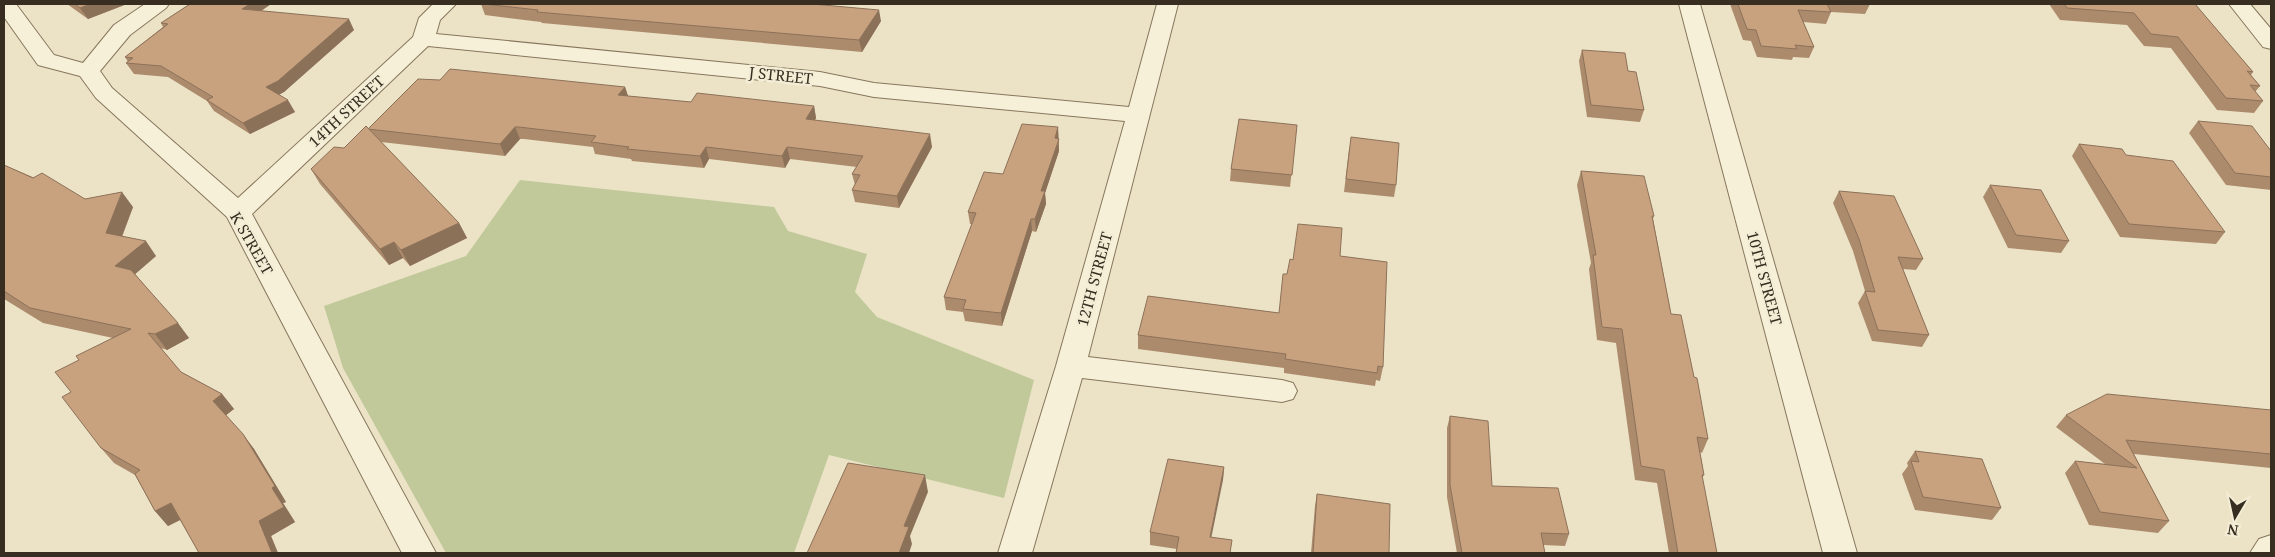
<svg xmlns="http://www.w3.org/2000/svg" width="2275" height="557" font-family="'Noto Serif',serif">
  <rect width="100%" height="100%" fill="#ece3c6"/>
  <path fill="#c1c99b" d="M520,180L774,207L788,231L867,254L855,292L877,317L1034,380L1004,498L829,455L794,553H446L343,368L324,306L466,256Z"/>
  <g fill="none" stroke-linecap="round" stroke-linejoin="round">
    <defs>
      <g id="minor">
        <path d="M4,4H16L54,55L83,63L114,25L145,4H169L166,8L130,35L100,71L112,88L238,198L413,37L419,18L433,4H456L440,20L436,34L820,72L874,83L1129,107L1157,4H1178L1088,357L1282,380L1293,383L1297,391L1293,399L1282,402L1082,378L1032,553H998L1056,366L1125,121L874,97L820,86L428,46L252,214L436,553H402L227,217L96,98L80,76L38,65L4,17Z"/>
        <path d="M1679,4H1700L1857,553H1823Z"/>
        <path d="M2229,4H2250L2271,29V49L2263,47Z"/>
        <path d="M2271,535V553H2250L2259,539Z"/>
      </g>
    </defs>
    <use href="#minor" stroke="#86765d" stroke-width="2"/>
    <use href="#minor" fill="#f7f0d9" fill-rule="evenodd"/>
  </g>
  <g fill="#ac8b6d">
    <path d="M67,4H127L88,19Z"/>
    <path d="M190,4H271L261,11L354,30L284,92L279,95L295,112L250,134L214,111L207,101L168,77L134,74L126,63L128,62L125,57L163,27L161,23Z"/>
    <path d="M481,4H812L881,21L862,52L542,23L541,22L485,15Z"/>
    <path d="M1730,4H1870L1865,14L1831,12L1826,24L1803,22L1814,47L1809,58L1793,57L1792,60L1757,57L1751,41L1743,40Z"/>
    <path d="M2049,4H2195L2253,72L2251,75L2260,86L2255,92L2263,101L2254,113L2217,110L2171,48L2144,46L2127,25L2060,20Z"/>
    <path d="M1582,50L1628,71L1644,110L1640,122L1587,117L1579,61Z"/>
    <path d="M440,80L625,87L628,96L691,102L814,106L816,118L815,120L932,147L899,208L855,202L852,190L855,185L852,174L857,167L790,159L785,168L709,159L704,168L632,161L631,159L595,154L593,147L524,139H520L505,156L381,142L459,223L467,238L410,266L403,258L389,265L320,184L311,169L344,148L368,129Z"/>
    <path d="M2198,121L2271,151V190L2226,185L2189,133Z"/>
    <path d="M1297,125L1290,187L1230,181L1231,169Z"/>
    <path d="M1058,127L1059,151L1045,193L1046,204L1036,232L1032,231L1002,326L965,321L963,312L946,310L944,297L972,224H970L968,212L1003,174Z"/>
    <path d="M2079,144L2126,155L2225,232L2216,244L2120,237L2072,156Z"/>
    <path d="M1349,150L1396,185L1394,197L1344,192Z"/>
    <path d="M4,165L85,199L133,207L122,237L156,256L135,274L189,338L167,350L161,348L181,372L222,394L234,409L226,415L254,449L286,502L283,503L295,522L271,536L278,553H199L180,520L168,526L155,511L135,475L114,463L101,448L71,392L79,360L113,338L43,323L4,299Z"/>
    <path d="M1581,171L1654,216L1653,219L1671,314L1694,377L1708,439L1702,453L1700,452L1704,475L1702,478L1717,553H1669L1657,483L1635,480L1616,343L1597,340L1589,269L1591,263L1577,185Z"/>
    <path d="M1990,185L2069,241L2061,253L2008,248L1983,197Z"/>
    <path d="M1839,191L1923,259L1916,270L1903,269L1929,335L1922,347L1872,341L1858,303L1865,291L1853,251L1833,203Z"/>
    <path d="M1340,256L1383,367L1380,381L1376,380L1375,386L1284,373V368L1138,349V335L1279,313L1287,274L1293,260Z"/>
    <path d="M2271,410V468L2134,454L2169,521L2158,533L2089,525L2065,473L2075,461L2105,464L2056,427L2066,415Z"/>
    <path d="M1450,416L1492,486L1569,534L1565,546L1543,545L1545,553H1457L1447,497V428Z"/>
    <path d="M1915,451L2001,508L1992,520L1915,510L1902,474L1908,466L1907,463Z"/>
    <path d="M1224,467L1223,480L1177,549L1150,545V532Z"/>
    <path d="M1317,494L1389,553H1311L1315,506Z"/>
  </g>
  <g fill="#8c7159">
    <path d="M90,4H127L88,19L80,8Z"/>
    <path d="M250,4H271L248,20L242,9Z"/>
    <path d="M879,10L881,21L862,52L859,40Z"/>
    <path d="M349,19L354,30L284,92L272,98L266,87Z"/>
    <path d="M625,87L629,99L618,95Z"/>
    <path d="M288,100L295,112L250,134L243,123Z"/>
    <path d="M814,106L816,118L808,131L806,119Z"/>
    <path d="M515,127L520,139L505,156L500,144Z"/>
    <path d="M1058,127L1059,151L1045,193L1046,204L1036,232L1035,219L1041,191L1055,138Z"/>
    <path d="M930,134L932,147L899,208L897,196Z"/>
    <path d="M706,147L709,159L704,168L700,156Z"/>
    <path d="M787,147L790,159L785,168L782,156Z"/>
    <path d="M122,192L133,207L117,249L106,233Z"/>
    <path d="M1031,219L1032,231L1002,326L1001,313Z"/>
    <path d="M459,223L467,238L410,266L401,250Z"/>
    <path d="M146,241L156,256L126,282L115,266Z"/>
    <path d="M394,242L403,258L389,265L380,249Z"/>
    <path d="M178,323L189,338L167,350L155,334Z"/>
    <path d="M222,394L234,409L225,416L213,401Z"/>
    <path d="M243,434L254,449L286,502L283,503L295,522L271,536L278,553H272L259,521L272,488Z"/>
    <path d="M1224,467L1223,480L1209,549L1210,537Z"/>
    <path d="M925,475L928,492L910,536L912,544L909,553H899L904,526Z"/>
    <path d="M171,503L184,518L168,526L155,511Z"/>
  </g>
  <g fill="#c8a27f" stroke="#8c7159">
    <path d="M75,4H90L80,8Z"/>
    <path d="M190,4H250L242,9L349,19L278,81L266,87L288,100L243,123L207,100L213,97L161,66L126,63L133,58L125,57L168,24L161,23Z"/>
    <path d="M484,4H812L879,10L859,40L537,12L538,10Z"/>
    <path d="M1738,4H1827L1831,12L1798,10L1814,47L1795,45L1797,49L1761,46L1756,30L1747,29Z"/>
    <path d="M2064,4H2195L2253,72L2247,71L2260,86L2250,85L2263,101L2226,98L2178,37L2151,34L2134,13L2067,8Z"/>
    <path d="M1582,50L1625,53L1628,71L1636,72L1644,110L1591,105Z"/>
    <path d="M450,69L625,87L618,95L691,102L697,93L814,106L806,119L930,134L897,196L852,190L860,175L852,174L863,156L787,147L782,156L706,147L700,156L627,149L629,147L591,142L596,136L519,127H515L500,144L368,129L418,79L440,80Z"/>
    <path d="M1239,119L1297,125L1292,175L1231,169Z"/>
    <path d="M2198,121L2252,126L2271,151V177L2235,173Z"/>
    <path d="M1022,124L1058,127L1055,138L1059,139L1041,191H1045L1035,219H1031L1001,313L963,309L966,300L944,297L976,213L968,212L984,172L1003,174Z"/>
    <path d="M366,126L459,223L401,250L394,242L380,249L311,169L334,147L344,148Z"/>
    <path d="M1351,137L1399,143L1396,185L1346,179Z"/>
    <path d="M2079,144L2122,149L2126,155L2173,161L2225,232L2129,224Z"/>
    <path d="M4,165L33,178L42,173L85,199L122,192L106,233L146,241L115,266L131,270L178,323L155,334L148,333L181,372L222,394L213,401L243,434L275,486L272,488L284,507L259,521L272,553H199L171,503L155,511L135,474L140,470L101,448L62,397L71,392L55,372L79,360L76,356L131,329L30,308L4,291Z"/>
    <path d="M1581,171L1644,176L1654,216H1652L1671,314L1681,315L1694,377L1697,378L1708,439L1697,437L1704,475H1702L1717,553H1678L1664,470L1641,466L1622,329L1602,327L1593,255H1596Z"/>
    <path d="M1990,185L2041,190L2069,241L2016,235Z"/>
    <path d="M1839,191L1894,196L1923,259L1898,257L1929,335L1878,330L1865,291L1875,292L1859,239Z"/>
    <path d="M1298,224L1342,228L1340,256L1387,262L1383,367L1378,366L1377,373L1285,359L1286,354L1138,335L1148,296L1279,313L1283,274H1287L1290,259L1293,260Z"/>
    <path d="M2107,394L2271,410V454L2126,440L2169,521L2100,512L2075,461L2137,468L2066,415Z"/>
    <path d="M1450,416L1488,421L1492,486L1558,488L1569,534L1541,533L1545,553H1462L1450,485Z"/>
    <path d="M1915,451L1982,459L2001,508L1923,497L1911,461L1919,462Z"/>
    <path d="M1168,459L1224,467L1210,537L1232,540L1230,553H1176L1179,537L1150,532Z"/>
    <path d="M848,463L925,475L904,526L909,527L899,553H807Z"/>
    <path d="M1317,494L1390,504L1389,553H1313Z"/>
  </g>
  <g text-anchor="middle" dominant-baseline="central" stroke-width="5" stroke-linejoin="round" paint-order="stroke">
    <g font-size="15" fill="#372d20" stroke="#f4edd6">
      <text transform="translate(781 75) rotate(6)">J STREET</text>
      <text transform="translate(346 111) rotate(-43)">14TH STREET</text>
      <text transform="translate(252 243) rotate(60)">K STREET</text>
      <text transform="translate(1765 278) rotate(75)">10TH STREET</text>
      <text transform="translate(1094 279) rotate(-75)">12TH STREET</text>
    </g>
  </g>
  <rect width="2275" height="557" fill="none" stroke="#372d20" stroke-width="10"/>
  <g transform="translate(2235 517) rotate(189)" stroke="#f4edd6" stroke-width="4" paint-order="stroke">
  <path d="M0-4L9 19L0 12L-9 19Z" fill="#372d20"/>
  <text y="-8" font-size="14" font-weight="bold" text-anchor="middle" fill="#372d20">N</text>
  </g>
</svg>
